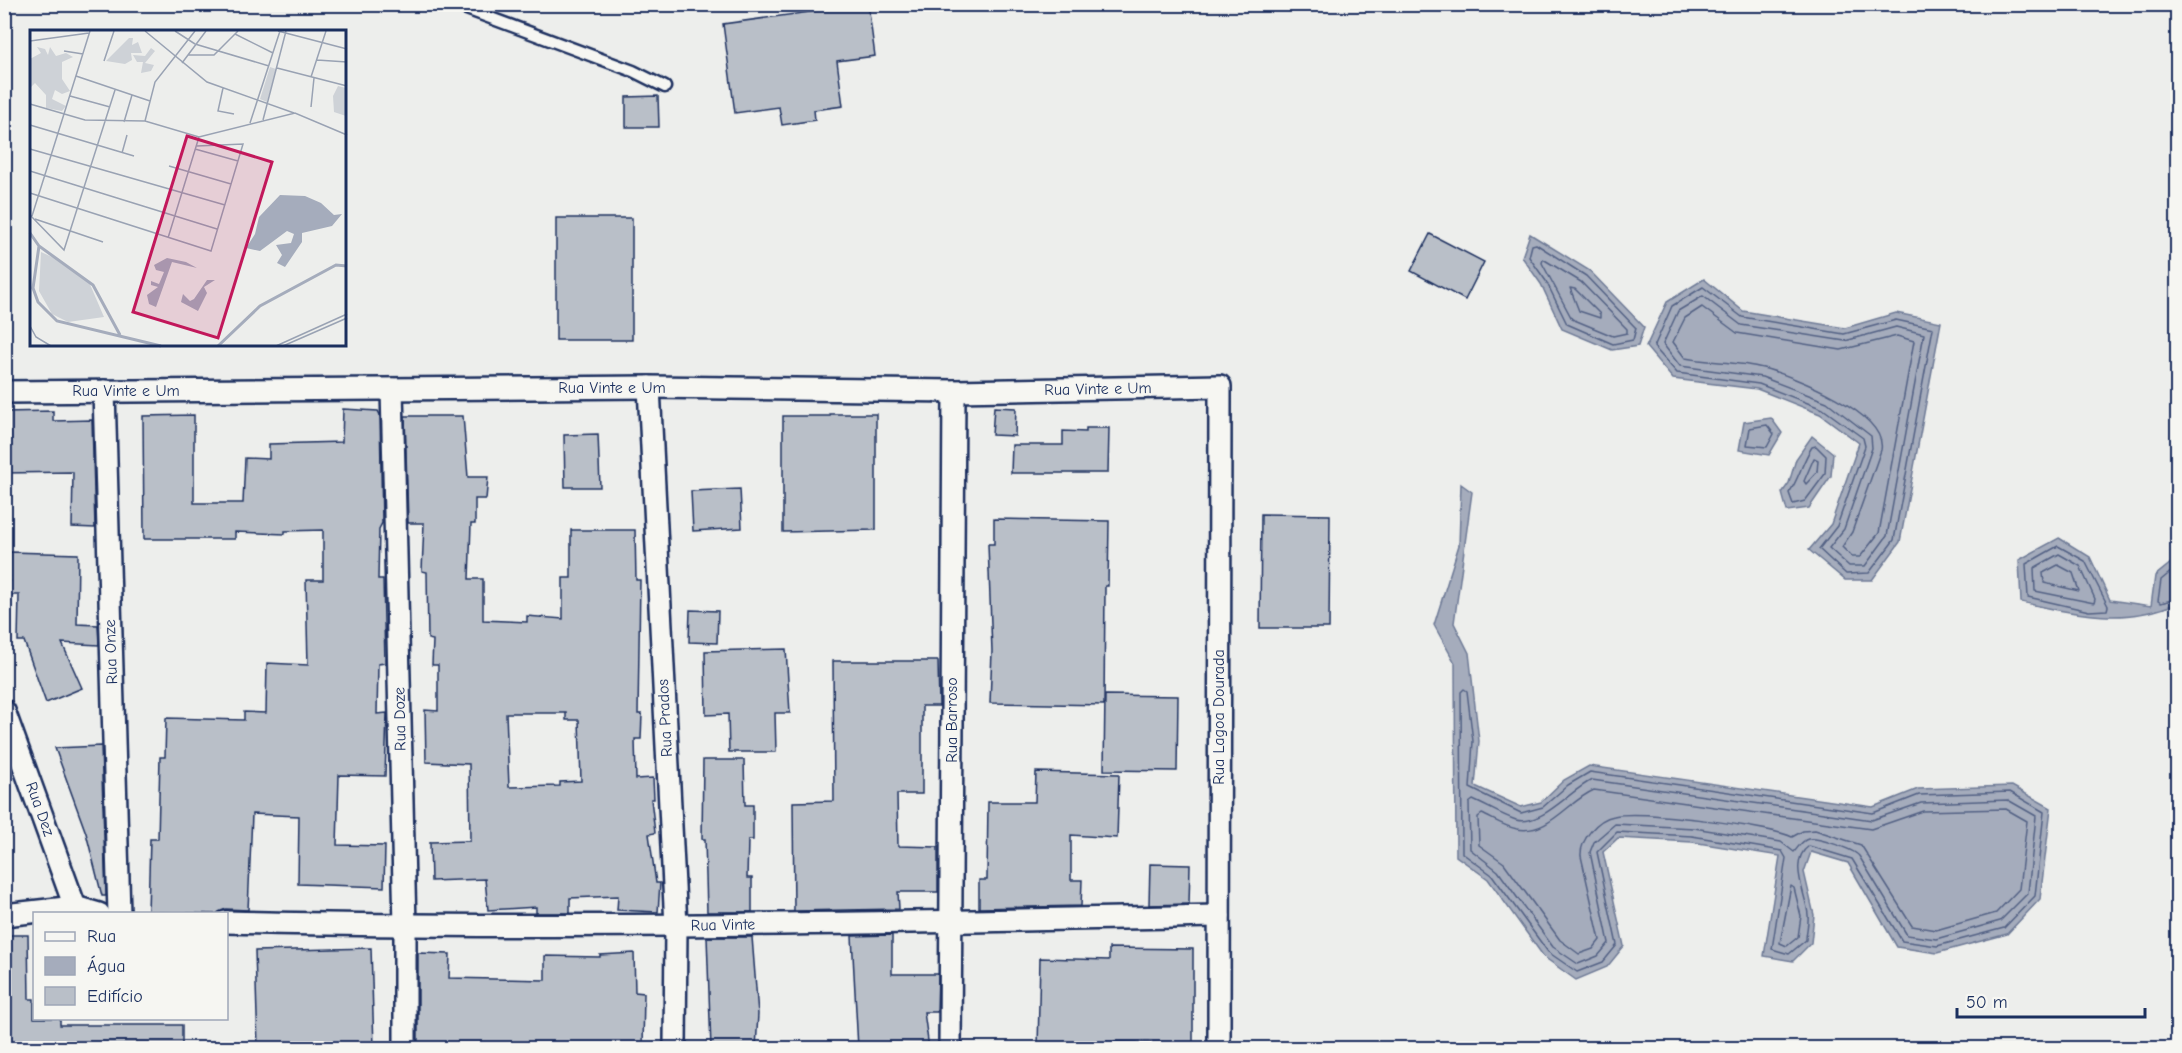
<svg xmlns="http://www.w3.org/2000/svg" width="2182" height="1053" font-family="'Comic Neue',sans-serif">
  <rect width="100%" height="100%" fill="#edeeec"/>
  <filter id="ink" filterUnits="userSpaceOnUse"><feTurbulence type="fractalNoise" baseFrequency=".0167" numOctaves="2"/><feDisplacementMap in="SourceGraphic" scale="12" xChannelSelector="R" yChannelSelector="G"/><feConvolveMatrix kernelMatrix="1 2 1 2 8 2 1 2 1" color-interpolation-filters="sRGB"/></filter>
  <g filter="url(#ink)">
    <g fill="#a5acbc" stroke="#6e7a96" stroke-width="1.5">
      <path d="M1530,234L1590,271L1644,327L1638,346L1612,350L1562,329L1541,284L1522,257Z"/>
      <path d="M1704,279L1743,311L1845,328L1896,313L1941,322L1900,542L1872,580H1845L1809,550L1831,524L1859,443L1820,414L1757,389L1673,379L1646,347L1667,302Z"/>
      <path d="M1771,418L1782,433L1769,455L1739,450L1744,422Z"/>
      <path d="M1812,436L1833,453L1831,476L1809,508L1787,511L1782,493L1789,483L1796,459Z"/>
      <path d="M1461,484L1472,492L1454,623L1469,653L1479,741L1475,786L1521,807L1541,802L1564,780L1589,766L1873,807L1918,789L2012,786L2051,808L2040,899L2007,934L1937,953L1897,947L1848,863L1811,852L1804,872L1814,915L1811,943L1793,961L1764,956L1780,856L1692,842L1618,838L1603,852L1624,946L1607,967L1576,980L1544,957L1488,879L1456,856L1455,663L1434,625L1459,545Z"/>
      <path d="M2059,538L2090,557L2110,600L2151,606L2155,576L2177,558V603C2125,626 2075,614 2021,602L2019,560Z"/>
    </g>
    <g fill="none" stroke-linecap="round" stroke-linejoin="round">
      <g stroke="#526184" stroke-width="1.5">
        <path d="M1536,244L1586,276L1636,328L1633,340L1613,344L1567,324L1546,281L1529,257L1532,245Z"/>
        <path d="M1543,259L1581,282L1627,329V333L1613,336L1572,319L1542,263Z"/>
        <path d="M1703,287L1742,317L1844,334L1896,320L1933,328L1894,540L1869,573L1846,574L1819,549L1837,526L1865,446L1863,438L1823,409L1759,384L1677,373L1654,347L1672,306Z"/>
        <path d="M1570,288L1575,289L1600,314V318L1579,311Z"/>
        <path d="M1703,296L1741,325L1845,341L1896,327L1924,334L1887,536L1865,566H1849L1829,548L1844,529L1872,448L1871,436L1827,402L1762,377L1680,366L1663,344L1678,311Z"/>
        <path d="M1702,307L1737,333L1841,350L1897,336L1914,341L1879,533L1860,557H1852L1842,547L1852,532L1881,450C1888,413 1793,376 1763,368C1738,361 1710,363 1685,358L1673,342L1685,318Z"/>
        <path d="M1767,425L1774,434L1767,447L1747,445L1750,428Z"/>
        <path d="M1816,446L1826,456L1825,474L1805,501L1793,504L1789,493C1799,479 1802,462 1812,447Z"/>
        <path d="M1814,458L1818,460L1817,472L1806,484L1804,481Z"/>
        <path d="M2058,546L2085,561L2108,606L2107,610L2089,611L2028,597L2026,564Z"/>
        <path d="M2059,554L2080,566L2095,599L2094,603L2035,591L2034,568Z"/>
        <path d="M2058,565L2073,573L2079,591L2044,583L2043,573Z"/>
        <path d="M2178,566L2161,580L2158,601L2161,603L2178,598"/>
        <path d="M1464,689L1467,691L1473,741L1470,788L1521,813L1543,807L1568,785L1590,772L1873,813L1919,795L2010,792L2044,812L2035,896L2004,928L1937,946L1902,941L1852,859L1809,846C1787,861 1807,896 1808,915C1809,923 1806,932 1806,940L1789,954L1772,949L1786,858L1782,851L1692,836L1617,832L1597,852L1617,945L1603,962L1577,972L1548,952L1492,875L1462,853L1461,692Z"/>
        <path d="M1592,780L1872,820L1921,803L2008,800L2036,816L2028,893L2000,921L1936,939L1907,935L1859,856C1853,849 1817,837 1808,839C1801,841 1798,848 1794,852L1781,842L1694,828L1615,824L1594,842L1590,852L1609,943L1598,956L1578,964L1553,947L1498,871L1470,849L1469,803L1473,800C1487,806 1501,815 1516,820C1541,827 1570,790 1592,780Z"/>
        <path d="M1594,790L1871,829L1923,811L2006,809L2027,821L2019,889L1996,913L1936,930L1912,926L1861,845L1815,830L1803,831L1792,837C1769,826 1640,810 1614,816C1597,819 1580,840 1581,856L1600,940L1593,949L1579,954L1560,940L1504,863L1479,845L1478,817L1482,814C1493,819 1505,827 1517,829C1549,835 1568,801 1594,790Z"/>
        <path d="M1791,886L1794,888L1801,916L1798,937L1787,946L1780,943Z"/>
      </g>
    </g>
    <g fill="#b9bfc8" stroke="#1b2f5e" stroke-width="1.5" fill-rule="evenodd">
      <path d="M868,4L875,56L837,61L843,106L814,110L815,120L782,125L779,107L735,113L723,24Z"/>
      <path d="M658,96L659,127H626V97Z"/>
      <rect x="556" y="218" width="76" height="122"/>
      <path d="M1430,234L1484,262L1465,300L1411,271Z"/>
      <path d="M994,407L1016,408L1015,436L992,435Z"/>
      <path d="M343,409L378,411L380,415L382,523L379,529L378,579H383L385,663L378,664L377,714L387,713L385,776L339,775L337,845L385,846L384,887L298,884L299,816L252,814L248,910L226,909L217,914L148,912L150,839H158L160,757H165L166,718L244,720V712L266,713L267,663L308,665L306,580H323V530L285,531V534L235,532V539H144L143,416L194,415V503H243L245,458L269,459V444L342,442Z"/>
      <path d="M53,411V421L92,420L95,528L72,527L73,472L4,473V412Z"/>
      <path d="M830,414H876V530L783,532V416H830Z"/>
      <path d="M405,416H463L468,477H488L486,499H475V524H471L469,579H483V620L527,622V616L563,619V578H571V530H635L636,580H640L638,714H642L641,739H635L636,779L653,778L654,799H651L655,833L649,834L656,883H660L658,912L617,910L618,896L570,898V913H536V907L488,910L485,879L431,881L430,842L470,841L469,764L426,762L425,710L438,711V665H432L433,640L428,639L427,572L422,571L424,523H408ZM506,713H566V720H579L581,781L560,782V786L509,787Z"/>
      <path d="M1086,428H1109L1108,473H1011L1012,445H1063V431L1086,432Z"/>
      <path d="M598,434L600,487H565L564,435Z"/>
      <path d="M740,489L742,528L693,531L691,491Z"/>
      <path d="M1261,514L1330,515L1329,628H1260Z"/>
      <path d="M994,519L1109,521L1108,586H1105L1104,705L990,703L992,651L988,544H994Z"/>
      <path d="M10,552L78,554L77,624L98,625L99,645L62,643L82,688L46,703L24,641H18L19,595H9Z"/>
      <path d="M690,610L718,611L717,643L689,642Z"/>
      <path d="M786,649L790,713H775L776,752H729L728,714L706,715L705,651Z"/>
      <path d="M833,661H938L939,706H922V794H897L898,846L938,847V892H898L899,909L794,911L793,802L834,801Z"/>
      <path d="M1105,695L1178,696L1177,771L1104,770Z"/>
      <path d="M101,746L106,896H102L86,833L55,748Z"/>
      <path d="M703,760H744L745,805H753V840H748L747,878H752V912H707L705,839H702Z"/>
      <path d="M1036,772L1119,774L1117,838L1071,835V880H1082L1081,906L979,908V880H987L988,802H1035Z"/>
      <path d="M1150,864L1190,865L1189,904L1149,905Z"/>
      <path d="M4,935H28L29,999H34V1018H60V1025H182V1048H4Z"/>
      <path d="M892,935V974H938L937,1012H924L929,1048H858L852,936Z"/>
      <path d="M707,937H752L758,1014L756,1048H711Z"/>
      <path d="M371,948L374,1048H258L255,951Z"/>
      <path d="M1109,948L1193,949V1043L1104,1042V1048H1038L1040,958L1109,960Z"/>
      <path d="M418,953L450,954L449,978L545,980V956L600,957V955L634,953L635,992L644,993L643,1048H418Z"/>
    </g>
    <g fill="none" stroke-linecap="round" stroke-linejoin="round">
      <defs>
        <path id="service" d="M453,4L633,71L665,87"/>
        <g id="minor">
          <path d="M649,387L676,926L675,1048"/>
          <path d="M392,389L405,926V1048"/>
          <path d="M104,391L119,914"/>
          <path d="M4,392L649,387L954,391L1220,386L1219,1048"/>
          <path d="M4,711L75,907"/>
          <path d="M4,915L75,907L99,914"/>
          <path d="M226,922C557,930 888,923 1219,916"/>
          <path d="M950,1048L954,391"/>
        </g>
      </defs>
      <use href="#service" stroke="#1b2f5e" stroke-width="15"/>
      <use href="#minor" stroke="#1b2f5e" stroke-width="26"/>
      <use href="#service" stroke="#f6f6f2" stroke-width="10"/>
      <use href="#minor" stroke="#f6f6f2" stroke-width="21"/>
    </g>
  </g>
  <g text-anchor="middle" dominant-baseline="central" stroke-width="4.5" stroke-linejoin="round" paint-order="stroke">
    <g font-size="16" fill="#1b2f5e" stroke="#f6f6f2">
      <text x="612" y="388">Rua Vinte e Um</text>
      <text transform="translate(1098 389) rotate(-1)">Rua Vinte e Um</text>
      <text x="126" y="391">Rua Vinte e Um</text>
      <text transform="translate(111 652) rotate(-92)">Rua Onze</text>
      <text transform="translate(1219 717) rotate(-90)">Rua Lagoa Dourada</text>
      <text transform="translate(665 718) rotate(-93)">Rua Prados</text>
      <text transform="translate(400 719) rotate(-91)">Rua Doze</text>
      <text transform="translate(952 720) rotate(-90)">Rua Barroso</text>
      <text transform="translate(40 809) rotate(70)">Rua Dez</text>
      <text transform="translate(723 925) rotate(-1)">Rua Vinte</text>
    </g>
  </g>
  <g transform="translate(30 30)">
    <rect width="316" height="316" fill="#edeeec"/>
    <path d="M99,8H103L102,15L108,12L112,23H101L102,30L95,34L76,31ZM7,17L15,19L18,25L20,17L26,26L36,23L43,27L32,32V49L40,61L32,64L25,60L22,69L36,76L32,81L16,78V65L5,53L0,58V29L11,23ZM121,18L125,21L115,33L124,35L121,41L111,43L113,32H107L103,25L115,26ZM240,37L246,39L237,72L230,69ZM308,56L316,58V86L304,82L303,66ZM11,222L31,231L59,252L74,287L38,292L22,284L9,261Z" fill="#ced2d7"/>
    <path d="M250,165L275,166L291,173L304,185L312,184L302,196L272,203V212L255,237L247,233L252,225L246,215L261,213L264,204L257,201L230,221L216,218L225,204L229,187ZM137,228L156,232L167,238L142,232L126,277L119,274L117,265L128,257L121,255V251L129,254L134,242L126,240L124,235ZM177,250H185L174,257L177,263L168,281L151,272L153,264L160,271L164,269Z" fill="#a5acbc"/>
    <path fill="none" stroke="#a5acbc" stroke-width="3" d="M0,203L9,216L63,255L90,305M9,216L3,258L8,272L27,291L131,316M188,316L230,276L306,235L317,236"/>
    <path fill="none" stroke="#99a2b3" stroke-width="1.5" d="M115,1L177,52L264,83M145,1L165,14L239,36M248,1L317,19M205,4L243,23M0,11L59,3M34,21L53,24M158,25H184L208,1M287,30L317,32M74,31L84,1M152,33L176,1M247,38L317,56M46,46L120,71M281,47L296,1M193,58L188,81L204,84M40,66L80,77M0,74L55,90L115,91L169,107L265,83L317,105M281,77L284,48M233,90L256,1M115,91L125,52L165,1M94,92L102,65M220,93L250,1M0,95L104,126M0,119L195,175M165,119L208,131M92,123L97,105M139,136L201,154M0,141L187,199M0,163L181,221L213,114L167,116M0,185L34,220L85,60M2,186L60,1M5,189L73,212M138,208L169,107M0,296L6,307L21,316M246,316L317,284M253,316L317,288"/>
    <path fill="#c2185b" fill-opacity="0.15" stroke="#c2185b" stroke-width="3" d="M157,106L242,132L188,308L103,282Z"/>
    <rect width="316" height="316" fill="none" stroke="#1b2f5e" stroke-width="3"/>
  </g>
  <rect width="2182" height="1053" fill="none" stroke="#f6f6f2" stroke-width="24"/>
  <rect x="12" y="12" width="2158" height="1029" fill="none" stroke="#1b2f5e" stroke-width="2" filter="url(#ink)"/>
  <rect x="33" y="912" width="195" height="108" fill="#f6f6f2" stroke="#9ea6b7" stroke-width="1.5"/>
  <rect x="45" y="932" width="30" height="9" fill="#f6f6f2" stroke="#9ea6b7" stroke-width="1.5"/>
  <text x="87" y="942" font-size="18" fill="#1b2f5e">Rua</text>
  <rect x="45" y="957" width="30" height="18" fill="#a5acbc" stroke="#9ea6b7" stroke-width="1.5"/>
  <text x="87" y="972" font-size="18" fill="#1b2f5e">Água</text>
  <rect x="45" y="987" width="30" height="18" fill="#b9bfc8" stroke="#9ea6b7" stroke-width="1.5"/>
  <text x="87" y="1002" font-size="18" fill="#1b2f5e">Edifício</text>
  <path d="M1957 1008v9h188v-9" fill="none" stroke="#1b2f5e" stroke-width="3"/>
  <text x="1966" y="1008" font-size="18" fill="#1b2f5e" stroke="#f6f6f2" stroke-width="4.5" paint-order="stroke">50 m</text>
</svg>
